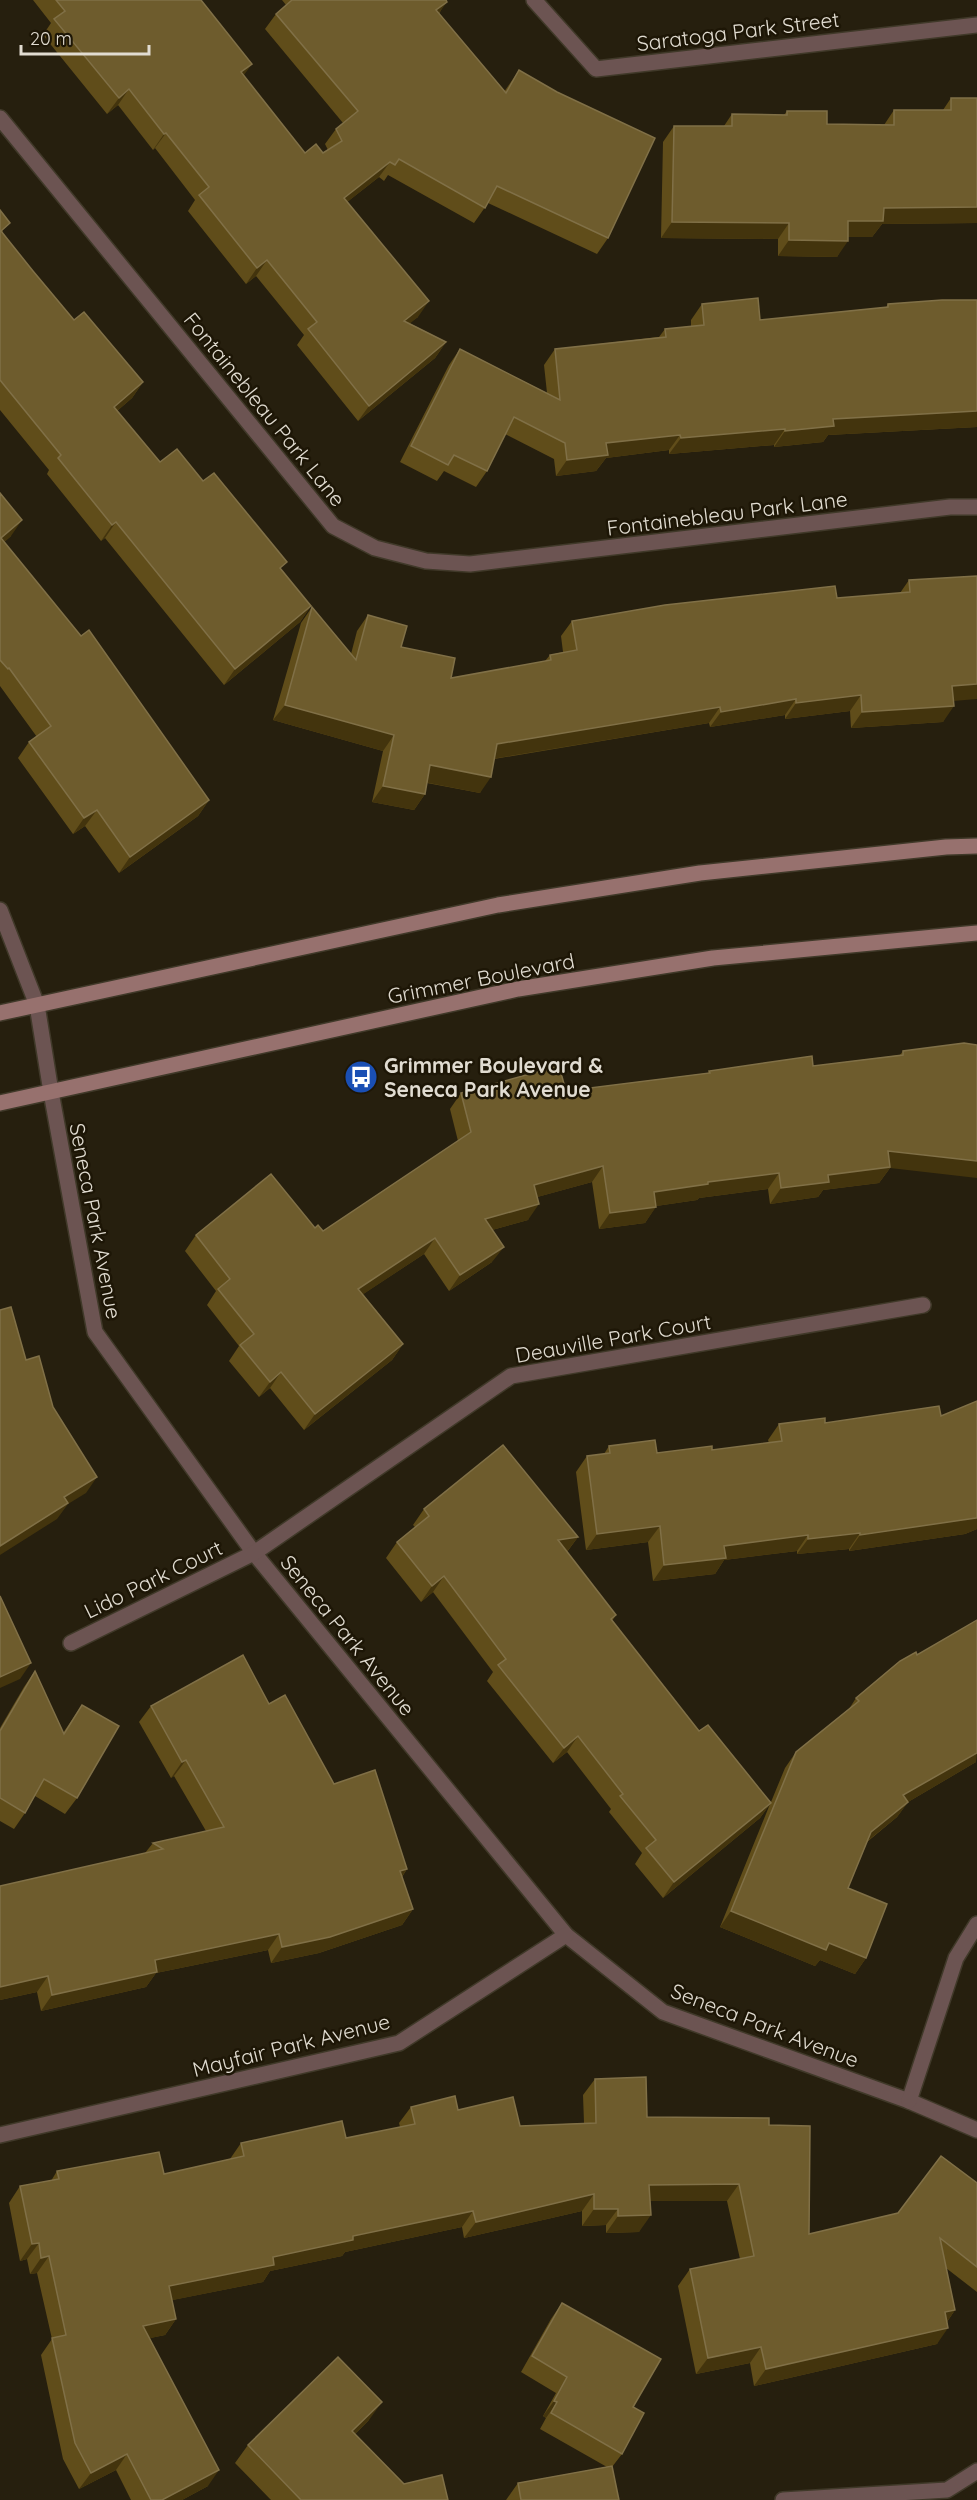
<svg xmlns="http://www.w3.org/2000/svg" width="977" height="2500" font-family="Quicksand,sans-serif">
  <rect width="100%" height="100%" fill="#261f0e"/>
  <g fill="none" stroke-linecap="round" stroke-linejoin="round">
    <defs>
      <g id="street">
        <path d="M534,0L596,69L977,25"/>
        <path d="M0,118L333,526L375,548L426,561L470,564L950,507H977"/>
        <path d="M0,910L37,1005L51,1092L95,1332L254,1553L566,1935L663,2012L909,2101L977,2130"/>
        <path d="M71,1643L254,1553L511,1376L923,1305"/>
        <path d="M909,2101L956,1958L977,1924"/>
        <path d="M0,2135L399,2043L566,1935"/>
        <path d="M783,2500L947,2490L977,2471"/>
      </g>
      <g id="secondary">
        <path d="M0,1013L498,905L700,873L946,847L977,846"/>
        <path d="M0,1103L518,989L713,958L977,933"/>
      </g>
    </defs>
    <use href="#street" stroke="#403929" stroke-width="18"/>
    <use href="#secondary" stroke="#403929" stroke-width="18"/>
    <use href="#street" stroke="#6c5452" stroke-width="15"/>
    <use href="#secondary" stroke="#97716e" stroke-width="15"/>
  </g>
  <g fill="#604d1a">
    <path d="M33,0H201L243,76L305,153H323L328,150L325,144L336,129L343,123L265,29L276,14L286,5L282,0H446L439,14L504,92L519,70L608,238L597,254L488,203L474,223L388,175L384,181L379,177L347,202L418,317L409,323L446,342L435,358L358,421L297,345L304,335L256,276L246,284L188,211L195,200L155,148L153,150L118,105L107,114L43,35L51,23Z"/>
    <path d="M951,98H977V223L882,224L872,237H848L837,257L778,256V239L661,238L663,142L674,126H724L732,114L784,115L787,111L827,124L884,125L894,110H943Z"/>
    <path d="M0,210L3,234L33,271L74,320L143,382L132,398L117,411L160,462L203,481L281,570L311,606L300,622L224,685L105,538L101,541L47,474L49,470L0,410Z"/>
    <path d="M702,304L760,320L886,307L888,304L977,427L828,435L823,442L774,447V445L669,454V450L606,458L596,471L556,476L554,459L505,434L487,471L476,487L444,471L437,481L400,462L449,365L460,349L547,393L544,365L555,349L659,337L665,329L691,326V320Z"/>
    <path d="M0,493L11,536L4,542L209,800L198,816L119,873L85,826L73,834L18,758L29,742L37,737L0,686Z"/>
    <path d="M909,580L953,701L943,722L851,728L850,711L785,719V715L710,727L709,723L494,759L480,793L427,783L425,794L414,810L372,802L383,751L273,720L301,623L312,607L351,654L357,631L368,615L401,647L451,678L545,661L550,655L563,652L561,636L572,621L900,593Z"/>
    <path d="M903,1051L890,1168L879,1183L823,1190L818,1197L770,1204L768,1189L699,1198L697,1200L656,1206L645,1223L599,1229L592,1182L537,1197L528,1220L492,1230V1262L449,1291L424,1254L363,1294L403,1344L392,1360L304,1430L270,1388L259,1397L229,1361L239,1346L207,1305L216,1291L185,1251L196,1235L315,1228L323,1231L458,1141L450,1109L461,1093L566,1091L708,1073L709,1071L813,1066L900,1055Z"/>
    <path d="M977,1401V1529L965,1534L849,1551V1549L797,1554V1551L724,1560L715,1574L653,1581L648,1542L586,1550L576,1472L587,1456L604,1454L609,1446L657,1453L712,1450L769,1443L768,1440L779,1424L825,1423L941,1416Z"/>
    <path d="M424,1509L578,1537L567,1552L616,1615L612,1621L699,1731L771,1802L785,1768L796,1752L849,1709L856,1698L976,1762L908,1802L897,1817L867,1842L848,1888L866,1958L855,1974L820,1960L815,1966L720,1927L770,1804L760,1818L663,1898L635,1864L642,1853L609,1812L611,1809L567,1752L553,1763L487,1681L493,1672L433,1592L421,1602L386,1558L397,1542L415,1527L413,1525Z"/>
    <path d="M35,1671L63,1733L82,1705L77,1798L65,1814L35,1796L25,1813L14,1829L0,1821V1728L24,1687Z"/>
    <path d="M269,1704L334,1784L407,1869L402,1877L413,1909L402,1925L319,1953L271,1963L268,1950L156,1973L146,1987L41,2011L37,1992L0,2000V1886L145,1853L153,1843L206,1831L174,1776L171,1778L139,1722L151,1706Z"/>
    <path d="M595,2079L647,2117L769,2125L809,2234L898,2213L977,2183V2292L946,2268L955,2310L947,2322L937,2344L754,2386L750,2363L696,2374L678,2286L690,2269L740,2259L727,2201H650L639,2232L606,2233V2225L582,2226V2211L464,2238L462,2227L345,2252L342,2256L270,2271L263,2282L172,2300L176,2319L165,2335L150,2338L208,2486L182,2500H131L116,2470L79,2489L63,2459L41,2355L52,2339L37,2273L30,2274L27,2259L20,2261L9,2203L20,2186L51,2181L57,2171L164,2174L230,2159L241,2143L346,2138L400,2127L399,2123L411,2107L458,2110L520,2126L584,2123L583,2095Z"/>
    <path d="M562,2303L633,2407L622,2454L612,2467L619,2500H506L518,2483L607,2467L540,2429L546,2418L543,2416L556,2393L521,2372L551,2319Z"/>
    <path d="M369,2420L355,2434L404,2484L448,2500H271L235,2463L248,2445Z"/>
  </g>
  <g fill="#43340d">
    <path d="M447,2L436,17V10Z"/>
    <path d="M252,64L241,79V72Z"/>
    <path d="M129,89L118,105L107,114L119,98Z"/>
    <path d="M166,133L155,148L153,150L164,134Z"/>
    <path d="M390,162L379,177L332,214L344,198Z"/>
    <path d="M977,207V223L882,224L872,237H837L848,221L884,208Z"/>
    <path d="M672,222L789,223L778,239L661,238Z"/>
    <path d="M789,240L848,241L837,257L778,256Z"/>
    <path d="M267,260L256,276L246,284L257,268Z"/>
    <path d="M429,301L418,317L393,337L404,321Z"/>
    <path d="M446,342L435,358L358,421L369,406Z"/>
    <path d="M143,382L132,398L103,423L114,407Z"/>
    <path d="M977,411V427L828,435L823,442L774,447L785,431L833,419Z"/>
    <path d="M785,429L774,445L669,454L681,438Z"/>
    <path d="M680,435L669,450L606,458L596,471L556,476L567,460L606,443Z"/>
    <path d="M22,520L11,536L0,546L1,538Z"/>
    <path d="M116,522L105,538L101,541L112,525Z"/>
    <path d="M311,606L300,622L224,685L235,669Z"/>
    <path d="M977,684V699L941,702L952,686Z"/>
    <path d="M861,695L850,711L785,719L796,703Z"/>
    <path d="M796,699L785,715L710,727L721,712Z"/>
    <path d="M285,705L394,735L383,751L273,720Z"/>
    <path d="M954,706L943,722L851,728L862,712Z"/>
    <path d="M720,707L709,723L486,760L497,744Z"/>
    <path d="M430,765L491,777L480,793L419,781Z"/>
    <path d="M383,786L425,794L414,810L372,802Z"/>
    <path d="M209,800L198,816L119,873L130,857Z"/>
    <path d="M97,810L85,826L73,834L84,818Z"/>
    <path d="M888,1151L977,1161V1178L890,1168L879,1183L823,1190L818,1197L770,1204L781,1188L828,1175Z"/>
    <path d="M603,1166L592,1182L523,1201L534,1185Z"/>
    <path d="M779,1173L768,1189L699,1198L697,1200L643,1208L654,1192L708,1182Z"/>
    <path d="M539,1204L528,1220L474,1235L485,1219Z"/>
    <path d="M656,1207L645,1223L599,1229L610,1213Z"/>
    <path d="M435,1238L424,1254L347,1305L358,1289Z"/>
    <path d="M504,1247L492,1262L449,1291L460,1275Z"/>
    <path d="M403,1344L392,1360L304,1430L315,1414Z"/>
    <path d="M281,1372L270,1388L259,1397L270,1382Z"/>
    <path d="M97,1477L86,1493L68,1504L57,1519L0,1555V1546L64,1497Z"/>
    <path d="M977,1518V1529L965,1534L849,1551L860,1535Z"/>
    <path d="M660,1526L648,1542L586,1550L597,1534Z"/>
    <path d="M860,1533L849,1549L797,1554L808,1539Z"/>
    <path d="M808,1535L797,1551L724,1560L715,1574L653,1581L664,1565L724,1546Z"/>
    <path d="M578,1537L566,1553L558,1540Z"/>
    <path d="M444,1576L433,1592L421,1602L432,1586Z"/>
    <path d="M31,1663L20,1679L0,1688V1677Z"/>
    <path d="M578,1736L567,1752L553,1763L564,1748Z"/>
    <path d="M977,1753L976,1762L908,1802L897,1817L860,1847L871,1832L903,1795Z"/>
    <path d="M186,1760L174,1776L171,1778L182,1762Z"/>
    <path d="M771,1803L760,1818L663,1898L674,1882Z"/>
    <path d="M407,1869L396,1885L400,1871Z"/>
    <path d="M413,1909L402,1925L319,1953L271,1963L282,1947Z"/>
    <path d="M731,1911L829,1943L866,1958L855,1974L820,1960L815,1966L720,1927Z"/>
    <path d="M279,1934L268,1950L156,1973L146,1987L41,2011L52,1995L155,1960Z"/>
    <path d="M48,1976L37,1992L0,2000V1987Z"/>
    <path d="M739,2184L727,2201H638L649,2185Z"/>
    <path d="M594,2194L582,2211L464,2238L476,2222Z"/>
    <path d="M594,2209H618L606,2225L582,2226Z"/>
    <path d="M473,2211L462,2227L345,2252L342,2256L270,2271L263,2282L158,2303L169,2286L273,2257L353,2236Z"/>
    <path d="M651,2215L639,2232L606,2233L618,2216Z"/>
    <path d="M39,2243L27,2259L20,2261L32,2244Z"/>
    <path d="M49,2256L37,2273L30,2274L41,2258Z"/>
    <path d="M955,2310L944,2326L945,2312Z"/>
    <path d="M176,2319L165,2335L132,2342L143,2326Z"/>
    <path d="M948,2328L937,2344L754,2386L766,2369Z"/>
    <path d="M761,2347L750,2363L696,2374L708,2358Z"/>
    <path d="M554,2401L557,2402L546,2418L543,2416Z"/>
    <path d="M382,2402L369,2420L339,2449L352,2431Z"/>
    <path d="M127,2454L116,2470L79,2489L91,2473Z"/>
    <path d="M219,2470L208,2486L182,2500H162Z"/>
  </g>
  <g fill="#6e5c2d" stroke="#807047" stroke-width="1.5">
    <path d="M56,0H201L252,64L241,72L305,153L316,144L323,153L342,141L336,129L358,111L276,14L292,0H446L447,2L436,10L506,93L519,70L557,92L655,138L608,238L497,186L485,208L399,159L395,165L390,162L344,198L429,301L404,321L446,342L369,406L308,329L317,322L267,260L257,268L199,195L209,187L166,133L164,134L129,89L119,98L54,19L65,11Z"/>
    <path d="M951,98H977V207L884,208L883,221H848V241L789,240V223L672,222L674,126H732V114L787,115V111H827V124L894,125V110H951Z"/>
    <path d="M0,210L10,223L1,231L33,271L74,320L84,312L143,382L114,407L160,462L177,449L203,481L214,473L287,562L280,568L311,606L235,669L116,522L112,525L58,458L61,455L0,380Z"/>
    <path d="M758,298L760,320L888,307V304L942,300H977V411L833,419L834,426L785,431V429L681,438L680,435L606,443L608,455L567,460L565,443L514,417L487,471L454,455L448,465L411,446L460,349L560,400L555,349L666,337L665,329L704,325L702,304Z"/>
    <path d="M0,493L22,520L1,538L81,636L89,630L209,800L130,857L97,810L84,818L29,742L51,726L9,668L8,669L0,660Z"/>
    <path d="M977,576V684L952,686L954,706L862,712L861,695L796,703V699L721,712L720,707L497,744L491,777L430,765L425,794L383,786L394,735L285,705L312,607L356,660L368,615L407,626L401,647L455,658L451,678L551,660L550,655L577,650L572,621L665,605L835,586L837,598L910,592L909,580Z"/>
    <path d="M964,1043L977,1045V1161L888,1151L890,1167L828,1175L829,1182L781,1188L779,1173L708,1182V1184L654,1192L656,1207L610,1213L603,1166L534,1185L539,1204L485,1219L504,1247L460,1275L435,1238L358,1289L403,1344L315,1414L281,1372L270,1382L240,1345L254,1334L218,1289L230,1279L196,1235L271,1174L315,1228L318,1225L323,1231L471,1132L461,1093L559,1066L566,1091L710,1073L709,1071L812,1056L813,1066L903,1055V1051Z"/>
    <path d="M11,1307L26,1360L39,1356L53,1407L97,1477L64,1497L68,1503L0,1546V1310Z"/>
    <path d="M977,1401V1518H976L860,1535V1533L808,1539V1535L724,1546L726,1558L664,1565L660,1526L597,1534L587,1456L610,1453L609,1446L655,1440L657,1453L712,1446V1450L782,1441L779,1424L825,1418V1423L939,1406L941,1416Z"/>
    <path d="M503,1445L578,1537L558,1540L616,1615L611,1619L699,1731L708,1725L771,1803L674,1882L646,1848L656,1840L620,1796L623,1794L578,1736L564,1748L498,1665L506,1659L444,1576L432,1586L397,1542L429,1516L424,1509Z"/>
    <path d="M0,1596L31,1663L0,1677Z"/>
    <path d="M977,1620V1753L903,1795L908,1802L871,1832L848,1888L887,1904L866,1958L829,1943L826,1950L731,1911L796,1752L859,1701L856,1698L900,1661L916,1652L917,1655Z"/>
    <path d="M243,1655L269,1704L285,1695L334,1784L375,1770L407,1869L400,1871L413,1909L330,1937L282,1947L279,1934L155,1960L157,1972L52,1995L48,1976L0,1987V1886L163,1849L153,1843L224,1827L186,1760L182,1762L151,1706Z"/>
    <path d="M35,1671L64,1734L82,1705L119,1726L77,1798L44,1779L25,1813L0,1798V1731Z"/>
    <path d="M646,2077L647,2117L769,2118V2125L810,2126L809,2234L898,2213L941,2156L977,2183V2267L940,2238L955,2310L945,2312L948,2328L766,2369L761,2347L708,2358L690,2269L754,2256L739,2184L649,2185L651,2215L618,2216V2209H594V2194L476,2222L473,2211L353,2236V2240L273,2257L274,2265L169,2286L176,2319L143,2326L219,2470L162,2500H151L127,2454L91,2473L75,2443L52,2338L66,2335L49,2256L41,2258L39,2243L32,2244L20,2186L59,2179L57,2171L159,2152L164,2174L244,2156L241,2143L342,2121L346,2138L415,2124L411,2107L455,2096L458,2110L513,2097L520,2126L596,2123L595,2079Z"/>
    <path d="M562,2303L661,2359L633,2407L644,2413L622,2454L551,2413L557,2402L554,2401L567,2377L532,2356Z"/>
    <path d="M338,2357L382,2402L352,2431L404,2484L442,2475L448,2500H301L248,2445Z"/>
    <path d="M612,2466L619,2500H521L518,2483Z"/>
  </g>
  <defs>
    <symbol id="bus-disc" viewBox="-11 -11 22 22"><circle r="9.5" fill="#1a4fb4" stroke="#1d1606"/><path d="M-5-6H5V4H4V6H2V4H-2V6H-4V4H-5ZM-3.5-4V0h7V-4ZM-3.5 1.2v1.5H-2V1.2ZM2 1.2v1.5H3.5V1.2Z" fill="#fff"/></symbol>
  </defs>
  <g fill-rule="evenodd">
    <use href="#bus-disc" x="342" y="1058" width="38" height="38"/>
  </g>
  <g text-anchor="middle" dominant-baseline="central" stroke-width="5" stroke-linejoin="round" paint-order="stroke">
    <g font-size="21" fill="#e1dcd1" stroke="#1d1606">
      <text transform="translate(738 31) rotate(-7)">Saratoga Park Street</text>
      <text transform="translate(265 409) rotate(51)">Fontainebleau Park Lane</text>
      <text transform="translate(727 513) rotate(-7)">Fontainebleau Park Lane</text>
      <text transform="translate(481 978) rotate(-11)">Grimmer Boulevard</text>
      <text transform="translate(96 1221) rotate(79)">Seneca Park Avenue</text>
      <text transform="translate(613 1338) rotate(-10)">Deauville Park Court</text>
      <text transform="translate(153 1579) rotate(-26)">Lido Park Court</text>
      <text transform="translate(348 1635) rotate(51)">Seneca Park Avenue</text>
      <text transform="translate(765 2025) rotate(21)">Seneca Park Avenue</text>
      <text transform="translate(291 2045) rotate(-14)">Mayfair Park Avenue</text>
    </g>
    <g font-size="21" font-weight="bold" fill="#e1dcd1" stroke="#1d1606" text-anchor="start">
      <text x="384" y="1065">Grimmer Boulevard &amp;<tspan x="384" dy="24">Seneca Park Avenue</tspan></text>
    </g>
  </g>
  <path d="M21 45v9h128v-9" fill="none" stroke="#e1dcd1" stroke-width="3"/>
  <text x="30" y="45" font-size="18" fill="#e1dcd1" stroke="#1d1606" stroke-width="4.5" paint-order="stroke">20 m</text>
</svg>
